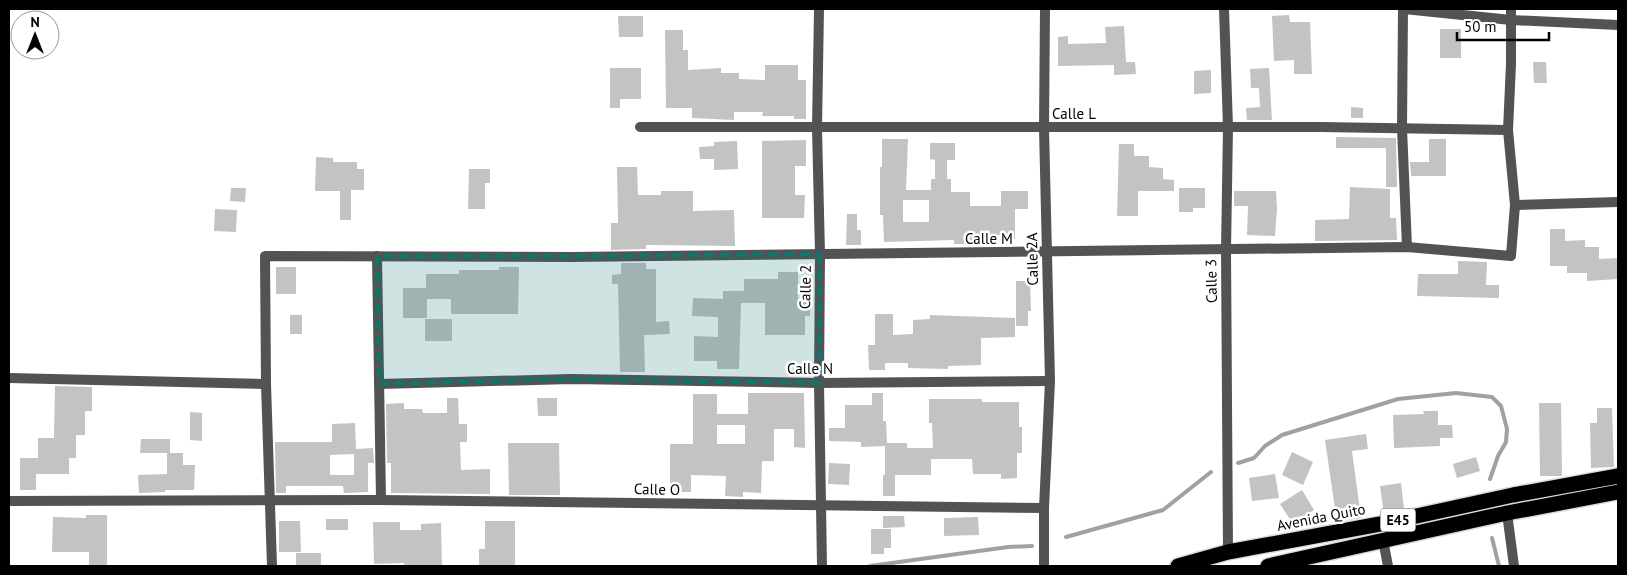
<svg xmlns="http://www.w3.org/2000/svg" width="1627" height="575" font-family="'PT Sans',sans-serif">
  <rect width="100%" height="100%" fill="#fff"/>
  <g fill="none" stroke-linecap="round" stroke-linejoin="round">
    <g stroke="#a1a1a1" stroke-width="4">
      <path d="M1238,463L1254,458L1265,446L1282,435L1398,399L1456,393L1492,397L1501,406L1507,429L1506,442L1498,456L1490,479"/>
      <path d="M1066,537L1163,510L1211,472"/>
      <path d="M1492,538L1499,566"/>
      <path d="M870,566L1008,547L1032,546"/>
    </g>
  </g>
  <g fill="#c3c3c3" fill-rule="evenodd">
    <path d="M1289,15L1290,22H1310L1312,74H1294V60L1274,61L1272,16Z"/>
    <path d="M618,16H643V37H619Z"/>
    <path d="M1124,26L1126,62H1135L1136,74L1114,75V65L1058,66V37L1068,36V44L1106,43L1105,27Z"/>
    <rect x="1440" y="29" width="21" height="29"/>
    <path d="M665,30H683V50H688V70L721,68V73H739V79L765,80V65H798V80H806V119H794V116H762L763,112H734V120L692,118V108H666Z"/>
    <path d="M1533,62H1546L1547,83H1534Z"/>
    <path d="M610,68H641V99H620V108H610Z"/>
    <path d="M1269,68L1272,120H1247L1246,108L1260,107L1259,88H1251L1250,69Z"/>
    <path d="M1211,70V93L1194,94V71Z"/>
    <path d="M1351,107L1363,108V118H1351Z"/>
    <path d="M1336,137L1396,138L1397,187H1386V148H1336Z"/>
    <path d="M882,139H908L906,190H931V179H935V160L930,159V143H955V160H947V179H951V192H970V206H1001V191H1028V209H1015V239H1005V235H978V244H954V240L884,242L883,215H880V167H882ZM903,200H929V222H903Z"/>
    <path d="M1429,139H1446V176H1411L1410,162H1429Z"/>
    <path d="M806,140V166H795V195H805L804,218H762V141Z"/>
    <path d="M737,141L738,169L714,170V159H700L699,147L714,146V142Z"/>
    <path d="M1119,144H1134V156H1149V167L1163,168V179L1174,180V191H1138V216H1117Z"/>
    <path d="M316,157L333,158V162H357V169H364V190H351V220H340V191H315Z"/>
    <path d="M617,167H637L638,195H661V191H693V211L734,210L735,246L654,245H646V249L611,250V223H618Z"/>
    <path d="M469,169H490V183H485V209H468Z"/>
    <path d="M1350,187L1390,189V218H1396L1397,240L1315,241V220L1349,219Z"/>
    <path d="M231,188H246L245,202L230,201Z"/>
    <path d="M1179,188H1205V208H1193V212H1179Z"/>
    <path d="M1234,191H1276L1277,209L1275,236L1247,235L1248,206H1234Z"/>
    <path d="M215,209L237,210L236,232L214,231Z"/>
    <path d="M847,214H857V230H861V245H846Z"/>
    <path d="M1550,229H1565V241L1585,240V247H1599V259L1618,258V279L1587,281V273H1567V266H1550Z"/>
    <path d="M1458,261L1487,262L1486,285H1499V298L1417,296L1418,274H1458Z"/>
    <path d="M621,263H646V269H656V322L669,321L670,334L644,335L645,372H620L618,284H612V275L621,274Z"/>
    <rect x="276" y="267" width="20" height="27"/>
    <path d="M499,267H519L518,314H451V299H427V318H403V288H426V274H459V270H499Z"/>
    <path d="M778,272H798V302H810V316H805V335H765V303H741L739,369H717V361H694V336L718,337V317L692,316L693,298L723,299V291H744V279H778Z"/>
    <path d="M1016,281H1030L1031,311H1028V326H1016Z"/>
    <path d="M875,314H893V335L913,334V320L930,319V315L1015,318V337L981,338V365L948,366V369L908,368V363H885V370H869L868,345H875Z"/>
    <rect x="290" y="315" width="12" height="19"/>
    <rect x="425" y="319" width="27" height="22"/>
    <path d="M55,386L92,387V411H85V435H76V458H69V474H36V490H20V458H38V438H54Z"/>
    <path d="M748,393H804L805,448L794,447V429H774V461H762L761,493L743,492V497L725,496L726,476L691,475V492H670V444H693V394H717V414H748ZM717,425H745V444H717Z"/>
    <path d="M872,393H883V421H886L887,443H907V448H933L932,423H929V399H982V402H1019V427H1022V453H1017V478L1001,479V474H973L972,459H931V475H895V496H883V475H885V446L861,447V442L829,441V428H845V405H872Z"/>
    <path d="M447,398H458L459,424H467V442H460L461,470L490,469V494L391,493V463H387L386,404L404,403V409H422L423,413H447Z"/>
    <path d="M537,398H557V416H538Z"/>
    <path d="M1539,403H1561L1562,476H1540Z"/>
    <path d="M1597,408H1612L1614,467L1591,468L1590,423H1597Z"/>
    <path d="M1423,411H1438V425H1452L1453,438H1440V446L1394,448L1393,415L1424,414Z"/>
    <path d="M190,412L202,413V441L190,440Z"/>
    <path d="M355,423L356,449L373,448L374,463H368V492L344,493L343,486H286V493H276L275,442H332V424ZM354,454V475H330V455Z"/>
    <path d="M1366,434L1368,449L1352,451L1361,518L1337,522L1325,440Z"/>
    <path d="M141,439H170V453H140Z"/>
    <path d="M508,443H559L560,495H509Z"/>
    <path d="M1292,452L1313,462L1303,485L1282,475Z"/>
    <path d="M167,453H183V465H195L194,490H165V492L139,493L138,475L167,474Z"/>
    <path d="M1476,457L1480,471L1457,478L1453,464Z"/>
    <path d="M829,463L850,464L849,485L828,484Z"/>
    <path d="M1275,474L1279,498L1252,501L1249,478Z"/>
    <path d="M1401,483L1404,509L1384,514L1380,486Z"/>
    <path d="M1302,490L1314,510L1293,524L1280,504Z"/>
    <path d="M86,515H107V566H89V552H52L53,517L86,518Z"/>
    <path d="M883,516H904L905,527L883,528Z"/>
    <path d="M978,517L979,535L944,536V518Z"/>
    <rect x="326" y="519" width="22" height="11"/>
    <path d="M279,521H300L301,552H279Z"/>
    <path d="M485,521H515V566H479V549H485Z"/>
    <path d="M373,522H400V530H421V524L441,523L442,566L404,565V563L374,564Z"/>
    <path d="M871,529H891V548H884V554H871Z"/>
    <rect x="296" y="553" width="25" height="13"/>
  </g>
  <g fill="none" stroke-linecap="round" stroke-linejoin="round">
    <defs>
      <g id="highway">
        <path d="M1178,566L1228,552L1380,524L1513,495L1618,476"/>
        <path d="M1268,566L1507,513L1618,492"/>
      </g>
    </defs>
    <use href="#highway" stroke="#dbdbdb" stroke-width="18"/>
    <g stroke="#535353" stroke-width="10">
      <path d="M819,9L817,128L820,254L819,383L822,566"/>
      <path d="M1224,9L1228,127L1226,250L1228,552"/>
      <path d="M1403,9L1402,128L1407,247"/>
      <path d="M1404,9L1511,20L1618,25"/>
      <path d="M640,127H1321L1508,130"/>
      <path d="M1515,205L1618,202"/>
      <path d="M377,256L381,500"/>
      <path d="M9,378L266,384"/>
      <path d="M379,384L571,379L819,383L1050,381"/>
      <path d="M9,501L381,500L1044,508"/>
      <path d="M1507,513L1514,566"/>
      <path d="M1383,540L1388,566"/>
      <path d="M272,566L266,384L265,256L571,257L1407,247L1511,256L1515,205L1508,130L1511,64V9"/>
      <path d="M1044,566V508L1050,381L1044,128L1045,9"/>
    </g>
    <use href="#highway" stroke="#000" stroke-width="15"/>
  </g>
  <path fill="#0f766e" fill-opacity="0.2" stroke="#0f766e" stroke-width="4" stroke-dasharray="10 6" stroke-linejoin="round" d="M820,254L819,383L571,379L379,384L377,256Z"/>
  <g text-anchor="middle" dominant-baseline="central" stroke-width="5" stroke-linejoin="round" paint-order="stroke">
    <rect fill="#fff" stroke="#4c4c4c" stroke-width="1" x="1380.5" y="508.5" width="35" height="23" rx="4"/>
    <g font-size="14" font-weight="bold" fill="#000">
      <text x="1398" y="520">E45</text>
    </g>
    <g font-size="15" fill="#000" stroke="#fff">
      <text x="1074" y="113">Calle L</text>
      <text x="989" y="238">Calle M</text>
      <text transform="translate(1032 259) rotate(-91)">Calle 2A</text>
      <text transform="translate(1211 281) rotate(-91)">Calle 3</text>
      <text transform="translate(805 287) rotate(-89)">Calle 2</text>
      <text x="810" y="368">Calle N</text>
      <text transform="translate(657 489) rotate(1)">Calle O</text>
      <text transform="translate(1321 517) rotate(-11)">Avenida Quito</text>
    </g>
  </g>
  <rect width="1627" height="575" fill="none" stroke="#000000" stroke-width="20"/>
  <g transform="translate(35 35)"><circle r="24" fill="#ffffff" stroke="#999999"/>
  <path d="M0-4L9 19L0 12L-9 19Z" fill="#000000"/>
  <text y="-8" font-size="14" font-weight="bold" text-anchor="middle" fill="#000000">N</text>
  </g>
  <path d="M1457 32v8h92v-8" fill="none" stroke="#000000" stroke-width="2.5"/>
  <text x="1464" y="32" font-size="15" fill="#000000" stroke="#ffffff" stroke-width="4" paint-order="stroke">50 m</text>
</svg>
